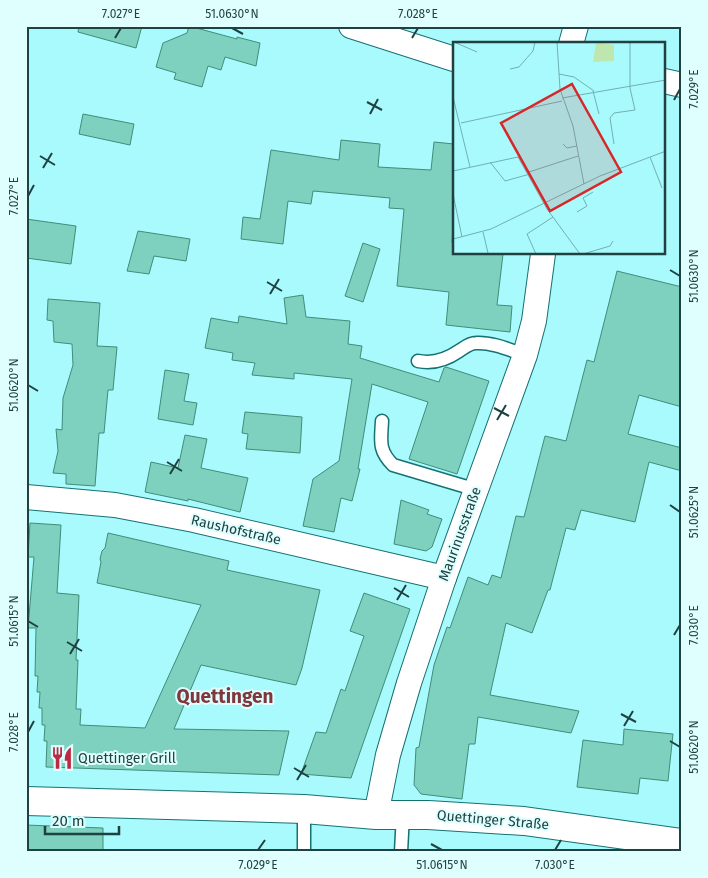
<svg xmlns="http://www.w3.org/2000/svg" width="708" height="878" font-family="'Fira Sans',sans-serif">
  <rect width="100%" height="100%" fill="#a9fafc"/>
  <g fill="#7ed1be" stroke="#418c7c">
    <path d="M79,26H142L136,48L78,32Z"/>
    <path d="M189,26L237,39V37L260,43L256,66L225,57L221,70L208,66L202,87L174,79L176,73L156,67L163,43L187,33Z"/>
    <path d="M83,114L134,124L130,145L79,134Z"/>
    <path d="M341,140L380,144L378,167L431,170L434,142L454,144V208L452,243H454V254H503L497,305L512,306L510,332L446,325L449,292L397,286L404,209L389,208L390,198L313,191L311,204L288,201L283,244L241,239L243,217L260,219L271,150L339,160Z"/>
    <path d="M26,219L76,226L71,264L26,258Z"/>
    <path d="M138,231L190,239L186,261L154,256L149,274L127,271Z"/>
    <path d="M363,243L380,249L363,302L345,296Z"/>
    <path d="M617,271L682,287V407L639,395L628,434L682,448V471L649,462L635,522L581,510L575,530L566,528L550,590H548L532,633L506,623L490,695L579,711L571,733L478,717L475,744H469L462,799L421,794L414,785L416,748L419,747L434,665L447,627L450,628L468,577L488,585L492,575L501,578L516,516L524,517L545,436L566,441L587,360L594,362Z"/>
    <path d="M303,295L306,317L350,321L348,344L362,346L360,358L439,382L444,368L446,367L489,381L457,474L409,459L428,402L372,384L358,469H360L352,501L341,498L334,532L303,526L313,479L339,461L352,379L294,373V379L252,375L255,363L232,360L233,353L205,348L211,318L238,323L239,316L287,324L284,298Z"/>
    <path d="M48,299L100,303L97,346L117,347L113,390H108L104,433H99L95,486L66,484V474L53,473L58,451L56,429L62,430L63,398L73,365L72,344L54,342L53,321L47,320Z"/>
    <path d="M165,370L189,374L184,401L197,403L193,425L158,419Z"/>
    <path d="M245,412L302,417L300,453L246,449L248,434L242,433Z"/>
    <path d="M185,435L207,439L201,468L248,478L240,512L188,499V501L145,492L151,462L178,468Z"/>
    <path d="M401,500L429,510L427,514L442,519L432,547L426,551L394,544Z"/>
    <path d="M30,523L61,525L57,593L79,595L76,660H78L76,709H81L80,725L145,728L201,605L97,583L101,562L100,559L102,551L105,548L108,533L229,561L227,570L320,590L302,668L296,685L201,665L174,729L289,731L279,775L46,767L47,741H44L45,725H42V708H39L40,692H37L38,676H35L36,628H28L34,557H28Z"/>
    <path d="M364,593L410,609L351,778L301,774L316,732L326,733L341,689L345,691L364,636L350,631Z"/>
    <path d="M624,729L673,734L668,781L640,778L638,794L577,787L583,740L623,745Z"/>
    <path d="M26,825L103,828V852H26Z"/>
  </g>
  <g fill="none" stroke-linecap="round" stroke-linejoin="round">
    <defs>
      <g id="service">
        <path d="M418,361C433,364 446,360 459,351C464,348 469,343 476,343C492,342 510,350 525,355"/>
        <path d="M382,421C381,441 378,450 393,465L477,490"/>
        <path d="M304,852V809"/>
        <path d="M401,852L403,814"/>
      </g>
      <g id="minor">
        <path d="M351,26L454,59"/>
        <path d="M571,44L576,26"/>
        <path d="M664,81L682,85"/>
        <path d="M26,497L115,505L194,520L444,578"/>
        <path d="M376,815L388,755L409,683L444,578L525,355L534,321L543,254"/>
      </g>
      <path id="tertiary" d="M26,801L304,809L376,815H428L524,821L682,843"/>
    </defs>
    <use href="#service" stroke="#167173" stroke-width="15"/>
    <use href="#minor" stroke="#167173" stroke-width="26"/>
    <use href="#tertiary" stroke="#167173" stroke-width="30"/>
    <use href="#service" stroke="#fff" stroke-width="12"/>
    <use href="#minor" stroke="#fff" stroke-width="24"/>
    <use href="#tertiary" stroke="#fff" stroke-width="28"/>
  </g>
  <path fill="none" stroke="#1f4142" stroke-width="2" d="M232,28L243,34M115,38L121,28M412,38L418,28M674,100L680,89M367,102L382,110M370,114L378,99M40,156L55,165M43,168L52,153M28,196L34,185M670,270L680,276M267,282L282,291M270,294L279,279M28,385L38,391M494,408L509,416M497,420L506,405M167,462L182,471M170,474L179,459M670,505L680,512M394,588L409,597M397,600L406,585M28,621L38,627M674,635L680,625M67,642L82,651M70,654L79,639M621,714L636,722M624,726L633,711M28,732L34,721M670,741L680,747M294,768L309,777M297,780L306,765M431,844L442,850M258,850L265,840M555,850L561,840"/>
  <defs>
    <symbol id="restaurant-bare" viewBox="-9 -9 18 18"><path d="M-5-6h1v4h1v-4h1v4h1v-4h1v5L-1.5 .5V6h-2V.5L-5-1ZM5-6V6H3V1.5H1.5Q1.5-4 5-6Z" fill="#bb2a42" stroke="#dffefe" stroke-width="2.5" paint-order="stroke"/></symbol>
  </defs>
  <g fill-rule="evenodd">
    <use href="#restaurant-bare" x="46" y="742" width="32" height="32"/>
  </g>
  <g text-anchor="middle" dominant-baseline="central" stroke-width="4" stroke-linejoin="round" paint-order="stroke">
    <g font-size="14" fill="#1f4142" stroke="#dffefe">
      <text transform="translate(236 530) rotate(13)">Raushofstraße</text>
      <text transform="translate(460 534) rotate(-70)">Maurinusstraße</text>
      <text transform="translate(493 820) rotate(5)">Quettinger Straße</text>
    </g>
    <g font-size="14" fill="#1f4142" stroke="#dffefe" text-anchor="start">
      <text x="78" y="758">Quettinger Grill</text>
    </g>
    <g font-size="19" font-weight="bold" fill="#7f373d" stroke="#dffefe">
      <text x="225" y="696">Quettingen</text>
    </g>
  </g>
  <g transform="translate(453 42)">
    <rect width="212" height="212" fill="#a9fafc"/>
    <path d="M143,0L161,3V19L140,20Z" fill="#bee7af"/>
    <path fill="none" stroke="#72b0b2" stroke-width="1" d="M1,0L24,10M104,0L107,47L120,84L131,142M57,27L66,25L80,9L82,0M106,32L121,35L141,49M140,49L146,72M0,55L17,125M109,56L213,38M8,81L109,59M110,102L114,106L124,104M161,102L157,76L161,71L182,68L177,46V0M197,115L209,146M37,120L52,139L77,132M0,129L65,115L94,167L127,212M76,130L125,114M0,152L9,195M124,170L134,164L130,156L140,150M30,190L35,211M0,197L38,187L147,134L213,109M83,212L74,192L100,175M130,212L157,204L160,199"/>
    <path fill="#d62828" fill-opacity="0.15" stroke="#d62828" stroke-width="2.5" d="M119,42L168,130L97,169L48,81Z"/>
    <rect width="212" height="212" fill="none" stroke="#1f4142" stroke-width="2.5"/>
  </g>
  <rect width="708" height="878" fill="none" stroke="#dffefe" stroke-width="55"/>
  <path d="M45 826v8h74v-8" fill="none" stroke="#1f4142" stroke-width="2.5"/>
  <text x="52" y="826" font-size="15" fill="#1f4142" stroke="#dffefe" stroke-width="4" paint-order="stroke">20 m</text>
  <rect x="28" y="28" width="652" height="822" fill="none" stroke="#1f4142" stroke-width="2"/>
  <g font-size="12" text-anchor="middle" fill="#1f4142">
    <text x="121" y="18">7.027°E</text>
    <text x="232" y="18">51.0630°N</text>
    <text x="418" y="18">7.028°E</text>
    <text transform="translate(694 89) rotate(-90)" y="4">7.029°E</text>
    <text transform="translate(14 196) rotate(-90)" y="4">7.027°E</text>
    <text transform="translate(694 276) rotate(-90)" y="4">51.0630°N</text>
    <text transform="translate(14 385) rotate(-90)" y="4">51.0620°N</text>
    <text transform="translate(694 512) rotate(-90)" y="4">51.0625°N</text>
    <text transform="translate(14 621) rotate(-90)" y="4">51.0615°N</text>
    <text transform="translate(694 625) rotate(-90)" y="4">7.030°E</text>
    <text transform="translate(14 732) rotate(-90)" y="4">7.028°E</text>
    <text transform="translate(694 747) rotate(-90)" y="4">51.0620°N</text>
    <text x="258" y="869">7.029°E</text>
    <text x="442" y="869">51.0615°N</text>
    <text x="555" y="869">7.030°E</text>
  </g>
</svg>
